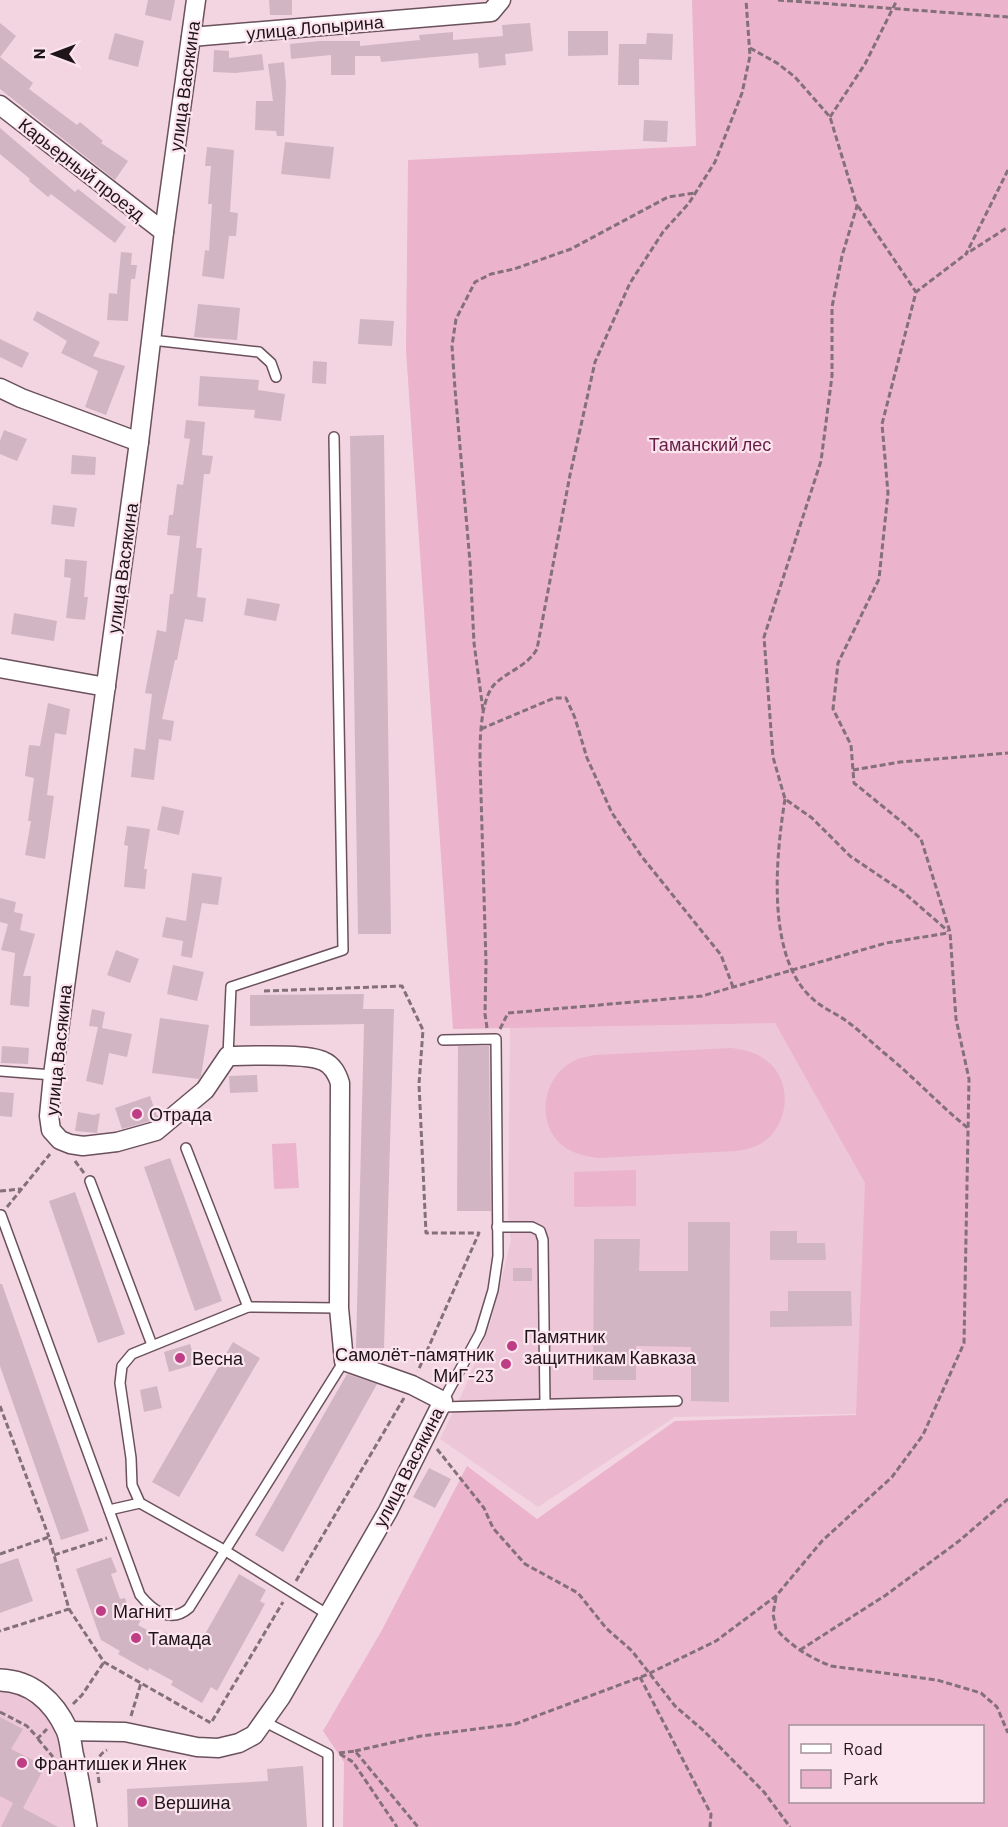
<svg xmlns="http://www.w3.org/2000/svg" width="1008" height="1827" font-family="Barlow,sans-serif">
  <rect width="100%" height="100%" fill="#f3d5e2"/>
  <g fill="#edc7d7">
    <path d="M776,1021L867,1182L859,1414L675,1417L538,1507L440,1439L465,1387L491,1321L511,1240L508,1216L510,1026Z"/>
    <path d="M0,1691L18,1694L39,1706L54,1725L66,1761L78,1827H0Z"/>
  </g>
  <g fill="#ebb3cc" fill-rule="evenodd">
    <path d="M692,0H1008V1827H343L344,1762L323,1731L382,1630L467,1466L537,1519L675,1421L856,1415L865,1183L775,1023L453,1029L406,351L408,160L696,146ZM790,1726H982V1802H790Z"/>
    <path d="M732,1048C745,1050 756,1052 767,1061C796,1083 788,1134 754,1147C748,1149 742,1150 736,1151L598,1158C585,1156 574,1154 563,1146C534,1123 543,1074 576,1060C581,1057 588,1057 594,1055Z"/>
    <path d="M296,1143L299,1188L274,1189L272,1144Z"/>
    <path d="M636,1170V1206L574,1207V1172Z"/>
  </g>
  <g fill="#d2b5c2">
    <path d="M148,0H175L171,21L145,15Z"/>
    <path d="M269,0H292V15H270Z"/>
    <path d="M0,23L16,36L0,57L33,83L29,89L77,125L80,122L103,141L101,143L128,161L115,180L0,89Z"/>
    <path d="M530,23L533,51L505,54L506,65L479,68L478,53L381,62L380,56H355V75H331V55L291,59L290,44L320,41H360V46L420,40L419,35L453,32V40L503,36L502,25Z"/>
    <path d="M568,31H608V55L568,56Z"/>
    <path d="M115,33L144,41L138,67L108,59Z"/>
    <path d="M647,33L673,34L672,60L639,59V85H618L619,44H646Z"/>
    <path d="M214,50L229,51V58L262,54L264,70L235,73L213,72Z"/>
    <path d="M284,62L286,84L284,136H277L276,131L255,130L256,101H273L268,64Z"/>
    <path d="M644,120L668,121L667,142L643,141Z"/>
    <path d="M0,128L75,192L78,189L126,227L115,243L51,194L48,197L29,181L30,179L0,154Z"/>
    <path d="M285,142L334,147L330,179L281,174Z"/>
    <path d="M207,147L234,150L230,212L238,213L236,236H229L224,279L202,276L205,250L209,251L212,204H208L211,166H205Z"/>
    <path d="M121,252L132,253L131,265H137L135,279H131L128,321L107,320L109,293L117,294Z"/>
    <path d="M198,304L240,308L237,340L194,337Z"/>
    <path d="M37,311L100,342L93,356L125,366L106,415L85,407L98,371L61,353L67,341L33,320Z"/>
    <path d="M360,319L394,321L392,346L358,344Z"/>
    <path d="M0,339L29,353L22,368L0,357Z"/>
    <path d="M313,361L327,362L326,384L312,383Z"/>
    <path d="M200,376L259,380L258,390L285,394L281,421L254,418L255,410L198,406Z"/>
    <path d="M186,420L205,422L202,455L213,456L210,474H204L196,548H202L197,597L206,598L203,622L185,619L177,660H175L162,719L174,721L171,741L159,739L154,780L131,777L134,748L145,750L152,694L145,693L157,630L166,632L170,594H173L180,536L167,535L169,515H173L177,484L183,485L190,439L184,438Z"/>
    <path d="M4,430L27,439L17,461L0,454V441Z"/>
    <path d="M384,435L391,934H358L350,436Z"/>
    <path d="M72,455L96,457L95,475L71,474Z"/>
    <path d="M53,505L77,508L74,527L51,524Z"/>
    <path d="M65,559L87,561L84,597H88L85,620L66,618L71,578L64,577Z"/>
    <path d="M247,598L280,604L276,621L244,615Z"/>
    <path d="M14,613L57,621L54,641L11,634Z"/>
    <path d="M48,703L70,709L66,735L55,733L47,795L54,796L45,859L25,855L31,821H28L34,778L25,776L29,745L40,746Z"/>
    <path d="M162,806L184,811L179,835L157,830Z"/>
    <path d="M127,826L150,829L144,869H147L145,889L124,887L128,846L124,845Z"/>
    <path d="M192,873L222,877L218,905L202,903L192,958L181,956L183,941L162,937L166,917L186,921Z"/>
    <path d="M0,898L16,902L14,912L23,914L20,930L35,934L23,976H31L29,1007L10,1005L15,953L1,950L8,924L0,922Z"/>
    <path d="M116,950L139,959L130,983L107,975Z"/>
    <path d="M173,965L204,972L197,1001L167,994Z"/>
    <path d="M364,994L363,1009H394L384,1348H356L364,1024L250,1026V995Z"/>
    <path d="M92,1009L105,1012L102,1028L132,1034L127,1057L109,1053L103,1085L86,1081L98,1027L89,1026Z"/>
    <path d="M160,1018L209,1025L201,1076L199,1079L152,1073Z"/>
    <path d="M2,1046L29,1048L28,1064L1,1063Z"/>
    <path d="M458,1046H489L491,1211H457Z"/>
    <path d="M257,1075L258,1092L230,1093L229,1076Z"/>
    <path d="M0,1092L14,1093L12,1117L0,1116Z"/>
    <path d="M150,1096L157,1116L151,1121L122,1129L115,1108Z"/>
    <path d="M78,1112L94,1115L100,1113L97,1133L75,1131Z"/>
    <path d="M170,1158L222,1301L195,1311L144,1167Z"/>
    <path d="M75,1192L125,1334L98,1343L49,1201Z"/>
    <path d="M688,1222H730L729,1402L691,1401V1347L636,1346V1380H593L594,1239H640L639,1271H688Z"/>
    <path d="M770,1231H797V1243H825L826,1260H770Z"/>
    <rect x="513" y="1268" width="19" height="13"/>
    <path d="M0,1284H2L89,1531L61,1540L0,1366Z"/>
    <path d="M788,1291H851L852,1326L770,1327V1311H788Z"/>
    <path d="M233,1342L260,1358L179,1497L152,1482Z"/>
    <path d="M190,1344L196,1364L169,1372L164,1352Z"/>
    <path d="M347,1374L377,1384L283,1552L255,1535Z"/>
    <path d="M157,1386L162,1408L144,1412L140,1390Z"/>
    <path d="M429,1468L451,1479L435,1508L413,1497Z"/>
    <path d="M111,1557L117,1572L111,1574L120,1599L125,1598L129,1611L142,1618L138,1625L162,1638L165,1632L196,1650L239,1574L266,1590L260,1601L265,1604L217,1691L211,1687L202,1703L171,1685L173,1681L149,1668L148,1671L118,1654L120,1651L101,1640L76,1569Z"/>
    <path d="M18,1558L33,1601L0,1613V1564Z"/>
    <path d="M0,1717L23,1729L11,1749L45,1766L23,1808L58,1827H1L13,1803L0,1796Z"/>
    <path d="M303,1766L307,1827H128L127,1789L268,1781L267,1769Z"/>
  </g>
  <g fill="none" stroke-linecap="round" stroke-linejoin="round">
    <defs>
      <g id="service">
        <path d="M152,340L259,352L271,363L276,377"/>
        <path d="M228,1056L231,987L343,950L334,437"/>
        <path d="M0,1071L53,1075"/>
        <path d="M186,1148L248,1307L132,1354L122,1366L120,1383L131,1458L132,1485L140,1503L224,1550L327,1614"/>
        <path d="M90,1181L152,1345"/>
        <path d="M1,1215L140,1595C153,1611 171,1624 189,1608L344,1361"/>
        <path d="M497,1227H532L540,1231L543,1240L545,1404"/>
        <path d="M248,1307L339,1308"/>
        <path d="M443,1401L480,1333L493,1290L498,1256L496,1039L443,1040"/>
        <path d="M442,1407L677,1401"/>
        <path d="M109,1510L140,1503"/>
        <path d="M263,1721L328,1754V1827"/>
      </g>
      <g id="minor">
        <path d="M191,37L491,12L501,0"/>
        <path d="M0,105L164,232"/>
        <path d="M0,388L21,398L139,442"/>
        <path d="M0,668L106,687"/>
        <path d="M67,1731L125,1732L197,1747L218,1748L239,1743L254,1735L281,1697L388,1511L443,1401L412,1385L344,1361L339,1308L340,1083C337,1074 333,1065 323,1061C306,1053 250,1056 228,1056L205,1090L156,1131L117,1142L83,1146L70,1144L60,1140L51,1130L49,1116L53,1075L139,442L164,232L196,0"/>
      </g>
      <path id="tertiary" d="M0,1680C32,1681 54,1702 67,1730C70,1737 71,1746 72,1753C78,1777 82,1802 86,1827"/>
    </defs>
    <use href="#service" stroke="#6a515c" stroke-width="12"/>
    <use href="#minor" stroke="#6a515c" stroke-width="21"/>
    <use href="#tertiary" stroke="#6a515c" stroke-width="24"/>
    <g stroke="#847079" stroke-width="3" stroke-dasharray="6 3" stroke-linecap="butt">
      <path d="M778,0L1008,17"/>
      <path d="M750,48L777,63L795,77L830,117L857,206L842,256L832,307V376L821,461L764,637L773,757L785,799L812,818L850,856L902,891L948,931"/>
      <path d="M830,117L865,64L897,0"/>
      <path d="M1008,170L966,254L1008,227"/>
      <path d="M858,206L916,292"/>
      <path d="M483,710L474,643L470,562L455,389L452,346L456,319L475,282L491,274L514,269L571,249L668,197L695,193"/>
      <path d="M481,729L554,698H566L575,718L587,758L612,813L642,857L721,955L733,987"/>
      <path d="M853,770L900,762L1008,753"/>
      <path d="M785,799C776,855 765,959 814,1000C823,1008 835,1013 845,1020C858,1029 870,1041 883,1052C913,1076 938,1104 968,1128"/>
      <path d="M264,991L402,986L423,1030L419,1084L426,1233H479L418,1371"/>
      <path d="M487,1028L485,1014L486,963L480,761C480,741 480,703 493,686C505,672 527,667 537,649L570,475L595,362L630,283L663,232L689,203L715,162L742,93L750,56L746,0"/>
      <path d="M500,1029L508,1013L702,996L886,943L948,933"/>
      <path d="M75,1161L84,1173"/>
      <path d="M0,1191L21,1189"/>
      <path d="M7,1207L50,1154"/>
      <path d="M0,1406L49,1537"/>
      <path d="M437,1449L484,1508L493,1528L525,1564L578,1593L606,1628L632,1651L675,1706L704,1731L764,1792L790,1827"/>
      <path d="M0,1554L49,1537L69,1609L0,1631"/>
      <path d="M54,1555L107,1538"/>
      <path d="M296,1581L404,1398"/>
      <path d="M776,1597L773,1614L776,1629C791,1646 810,1658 831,1666L937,1680L981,1693L997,1707L1008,1733"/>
      <path d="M69,1609L104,1662L211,1723L283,1602"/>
      <path d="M800,1650L886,1595L959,1541L1008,1499"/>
      <path d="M640,1677L711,1814L710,1827"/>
      <path d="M73,1704L82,1695L104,1662"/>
      <path d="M0,1712L27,1726L38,1738L47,1729"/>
      <path d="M131,1716L141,1683"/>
      <path d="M38,1739L53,1757"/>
      <path d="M355,1751L421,1736L515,1724L646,1675L716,1641L776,1596L822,1541L892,1477L923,1435L964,1343L969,1079L956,1019L950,932L921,839L902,822L854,783L851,745L833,709L838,663L879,579L888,493L882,424L916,292L966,254"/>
      <path d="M339,1753L355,1751L418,1827"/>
      <path d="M340,1754L353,1762L397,1827"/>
      <path d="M99,1783C98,1770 93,1757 107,1750"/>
    </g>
    <use href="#service" stroke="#fff" stroke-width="9"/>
    <use href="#minor" stroke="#fff" stroke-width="18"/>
    <use href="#tertiary" stroke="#fff" stroke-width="21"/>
  </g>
  <g fill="#bf3d85" stroke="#fce4ee" stroke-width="2">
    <circle cx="137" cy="1114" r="6"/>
    <circle cx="512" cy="1346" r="6"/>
    <circle cx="180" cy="1358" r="6"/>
    <circle cx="506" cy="1364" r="6"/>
    <circle cx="101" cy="1611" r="6"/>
    <circle cx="136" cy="1638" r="6"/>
    <circle cx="22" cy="1763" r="6"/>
    <circle cx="142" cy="1802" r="6"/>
  </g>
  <g text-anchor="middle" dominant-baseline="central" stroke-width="4.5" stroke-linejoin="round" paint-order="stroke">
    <g font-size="18" fill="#1f1519" stroke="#fce4ee">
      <text transform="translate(315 27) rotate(-5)">улица Лопырина</text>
      <text transform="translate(184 86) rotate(-82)">улица Васякина</text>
      <text transform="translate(82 169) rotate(38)">Карьерный проезд</text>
      <text transform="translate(122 568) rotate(-82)">улица Васякина</text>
      <text transform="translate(58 1050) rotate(-84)">улица Васякина</text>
      <text transform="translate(408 1467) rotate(-63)">улица Васякина</text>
    </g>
    <g font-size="18" fill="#671e46" stroke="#fce4ee">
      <text x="710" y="444">Таманский лес</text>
    </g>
    <g font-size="18" fill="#1f1519" stroke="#fce4ee" text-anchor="start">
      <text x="149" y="1114">Отрада</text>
      <text x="524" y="1336">Памятник<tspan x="524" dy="21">защитникам Кавказа</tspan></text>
      <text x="494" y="1354" text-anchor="end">Самолёт-памятник<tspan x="494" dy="21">МиГ-23</tspan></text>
      <text x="192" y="1358">Весна</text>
      <text x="113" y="1611">Магнит</text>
      <text x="148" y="1638">Тамада</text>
      <text x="34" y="1763">Франтишек и Янек</text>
      <text x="154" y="1802">Вершина</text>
    </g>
  </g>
  <rect x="789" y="1725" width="195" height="78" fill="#fce4ee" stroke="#a49199" stroke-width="1.5"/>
  <rect x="801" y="1744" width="30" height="9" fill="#ffffff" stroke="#a49199" stroke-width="1.5"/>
  <text x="843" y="1755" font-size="18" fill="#1f1519">Road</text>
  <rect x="801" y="1770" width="30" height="18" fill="#ebb3cc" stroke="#a49199" stroke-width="1.5"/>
  <text x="843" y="1785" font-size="18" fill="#1f1519">Park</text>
  <g transform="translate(54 54) rotate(270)" stroke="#fce4ee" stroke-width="4.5" paint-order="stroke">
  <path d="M0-4.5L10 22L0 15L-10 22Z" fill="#1f1519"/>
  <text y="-9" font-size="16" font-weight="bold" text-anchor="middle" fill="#1f1519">N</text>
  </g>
</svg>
